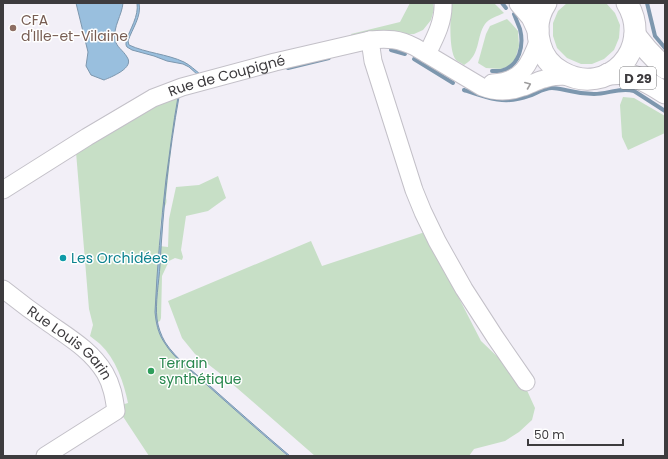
<svg xmlns="http://www.w3.org/2000/svg" width="668" height="459" font-family="Poppins,sans-serif">
  <rect width="100%" height="100%" fill="#f2eff7"/>
  <g fill="#c7dfc6">
    <path d="M410,3H433L434,9L431,20L423,30L414,34L353,38L351,34L400,22Z"/>
    <path d="M451,3H494L504,13C498,16 489,18 485,24C476,37 481,55 464,65C462,63 458,62 456,60C448,50 451,15 451,3Z"/>
    <path d="M567,3H606L615,13L620,25L619,38L614,50L604,59L592,64H581L567,58L557,48L553,36V23L558,11Z"/>
    <path d="M507,19L511,23L518,31L519,46L515,60L509,66L501,69L486,68L478,63L486,34L490,26Z"/>
    <path d="M178,97L171,142V149L166,198C168,205 163,207 162,213C160,223 160,235 159,246L168,247L169,219L176,187L199,185L218,176L226,198L208,211L186,216L181,250L183,257L182,260L175,258L169,261L162,276L161,318L160,321L156,323L160,335L164,342L182,363L287,456H149L122,415L121,405L128,403C124,383 116,359 100,344C97,341 93,339 90,336L93,325L89,309L76,152L161,101Z"/>
    <path d="M623,97L634,98L665,116V133L628,150L622,137L620,105Z"/>
    <path d="M425,232L481,341L504,363L525,386L535,408L532,420L519,432L505,441L474,449L469,456H315L222,375L195,354L182,338L168,301L311,241L322,266Z"/>
  </g>
  <g fill="#99bfde" stroke="#7d97ae">
    <path d="M76,3H123C122,15 113,27 115,39C116,47 123,50 127,57C135,68 111,77 104,80L91,75L86,66L88,52Z"/>
    <path d="M137,3H139C142,16 132,29 128,41L129,45C146,53 167,54 184,62C190,65 195,70 200,74L198,75L189,67L183,64L167,61L154,56L132,50L127,47L126,45V41C130,29 139,16 137,3Z"/>
    <path d="M178,97H179C169,152 163,209 160,265C159,282 155,303 157,319C158,327 161,335 165,342C176,359 195,373 210,386C237,410 263,433 290,456H288C261,433 234,409 207,385C192,371 174,359 164,342C158,333 156,323 155,312C157,268 161,223 166,179C170,151 173,124 178,97Z"/>
  </g>
  <g fill="none" stroke-linecap="round" stroke-linejoin="round">
    <g stroke="#7d97ae" stroke-width="4">
      <path d="M502,3L506,8"/>
      <path d="M647,3L655,36L665,48"/>
      <path d="M391,50L405,54"/>
      <path d="M414,59L453,83"/>
      <path d="M288,68L329,58"/>
      <path d="M492,71C495,71 498,71 501,71C520,66 524,45 520,29C518,24 516,19 514,14"/>
      <path d="M464,90C487,98 505,105 529,96C537,93 544,88 552,88C558,88 564,90 570,91C578,93 586,94 594,94C608,94 620,87 634,91L665,111"/>
    </g>
    <defs>
      <g id="minor">
        <path d="M370,40L373,61L414,190L423,212L437,241L464,289L495,337L526,382"/>
        <path d="M427,54C435,38 444,21 443,3"/>
        <path d="M492,83C522,82 530,64 539,39"/>
        <path id="s1" d="M3,190L87,137L153,98L182,87L275,62L370,40C388,38 399,39 415,47L482,87C495,92 510,92 523,87C530,85 536,81 544,79C552,76 560,76 569,76"/>
        <path id="s2" d="M3,289C18,301 34,313 50,324C70,338 92,351 105,373C112,385 114,397 116,411L45,456"/>
      </g>
      <g id="major">
        <path d="M520,3L532,17L538,30"/>
        <path d="M546,3C538,15 536,30 540,44C543,56 551,66 562,72C608,98 654,48 627,3"/>
        <path d="M635,35C644,47 654,58 665,68"/>
        <path d="M608,74C614,74 619,73 624,74C639,76 653,85 665,93"/>
      </g>
    </defs>
    <use href="#minor" stroke="#c3c0c8" stroke-width="19"/>
    <use href="#major" stroke="#c3c0c8" stroke-width="23"/>
    <use href="#minor" stroke="#fff" stroke-width="17"/>
    <use href="#major" stroke="#fff" stroke-width="21"/>
  </g>
  <defs><path id="oneway-chevron" d="M-2-3.5L2.5 0L-2 3.5" fill="none" stroke-width="1.6" stroke-linecap="round" stroke-linejoin="round"/></defs>
  <use stroke="#9e9d9e" href="#oneway-chevron" transform="translate(528 85) rotate(-22)"/>
  <circle fill="#8d6e63" stroke="#fff" stroke-width="1.5" cx="13" cy="28" r="4"/>
  <circle fill="#0f9aa8" stroke="#fff" stroke-width="1.5" cx="63" cy="258" r="4"/>
  <circle fill="#2e9e5b" stroke="#fff" stroke-width="1.5" cx="151" cy="371" r="4"/>
  <g text-anchor="middle" dominant-baseline="central" stroke-width="3" stroke-linejoin="round" paint-order="stroke">
    <rect fill="#fff" stroke="#777678" stroke-width="1" x="620" y="67" width="36" height="22" rx="3"/>
    <g font-size="13" font-weight="bold" fill="#3d3b3e">
      <text x="638" y="78">D 29</text>
    </g>
    <g font-size="14" fill="#785e54" stroke="#fff" text-anchor="start">
      <text x="21" y="20">CFA<tspan x="21" dy="16">d'Ille-et-Vilaine</tspan></text>
    </g>
    <g font-size="14" fill="#3d3b3e" stroke="#fff">
      <text stroke="none"><textPath href="#s1" startOffset="253">Rue de Coupigné</textPath></text>
      <text stroke="none"><textPath href="#s2" startOffset="86">Rue Louis Garin</textPath></text>
    </g>
    <g font-size="14" fill="#0d838f" stroke="#fff" text-anchor="start">
      <text x="71" y="258">Les Orchidées</text>
    </g>
    <g font-size="14" fill="#27864d" stroke="#fff" text-anchor="start">
      <text x="159" y="363">Terrain<tspan x="159" dy="16">synthétique</tspan></text>
    </g>
  </g>
  <rect width="668" height="459" fill="none" stroke="#3d3b3e" stroke-width="8"/>
  <path d="M528 439v6h95v-6" fill="none" stroke="#3d3b3e" stroke-width="2"/>
  <text x="534" y="439" font-size="12" fill="#3d3b3e" stroke="#ffffff" stroke-width="3" paint-order="stroke">50 m</text>
</svg>
